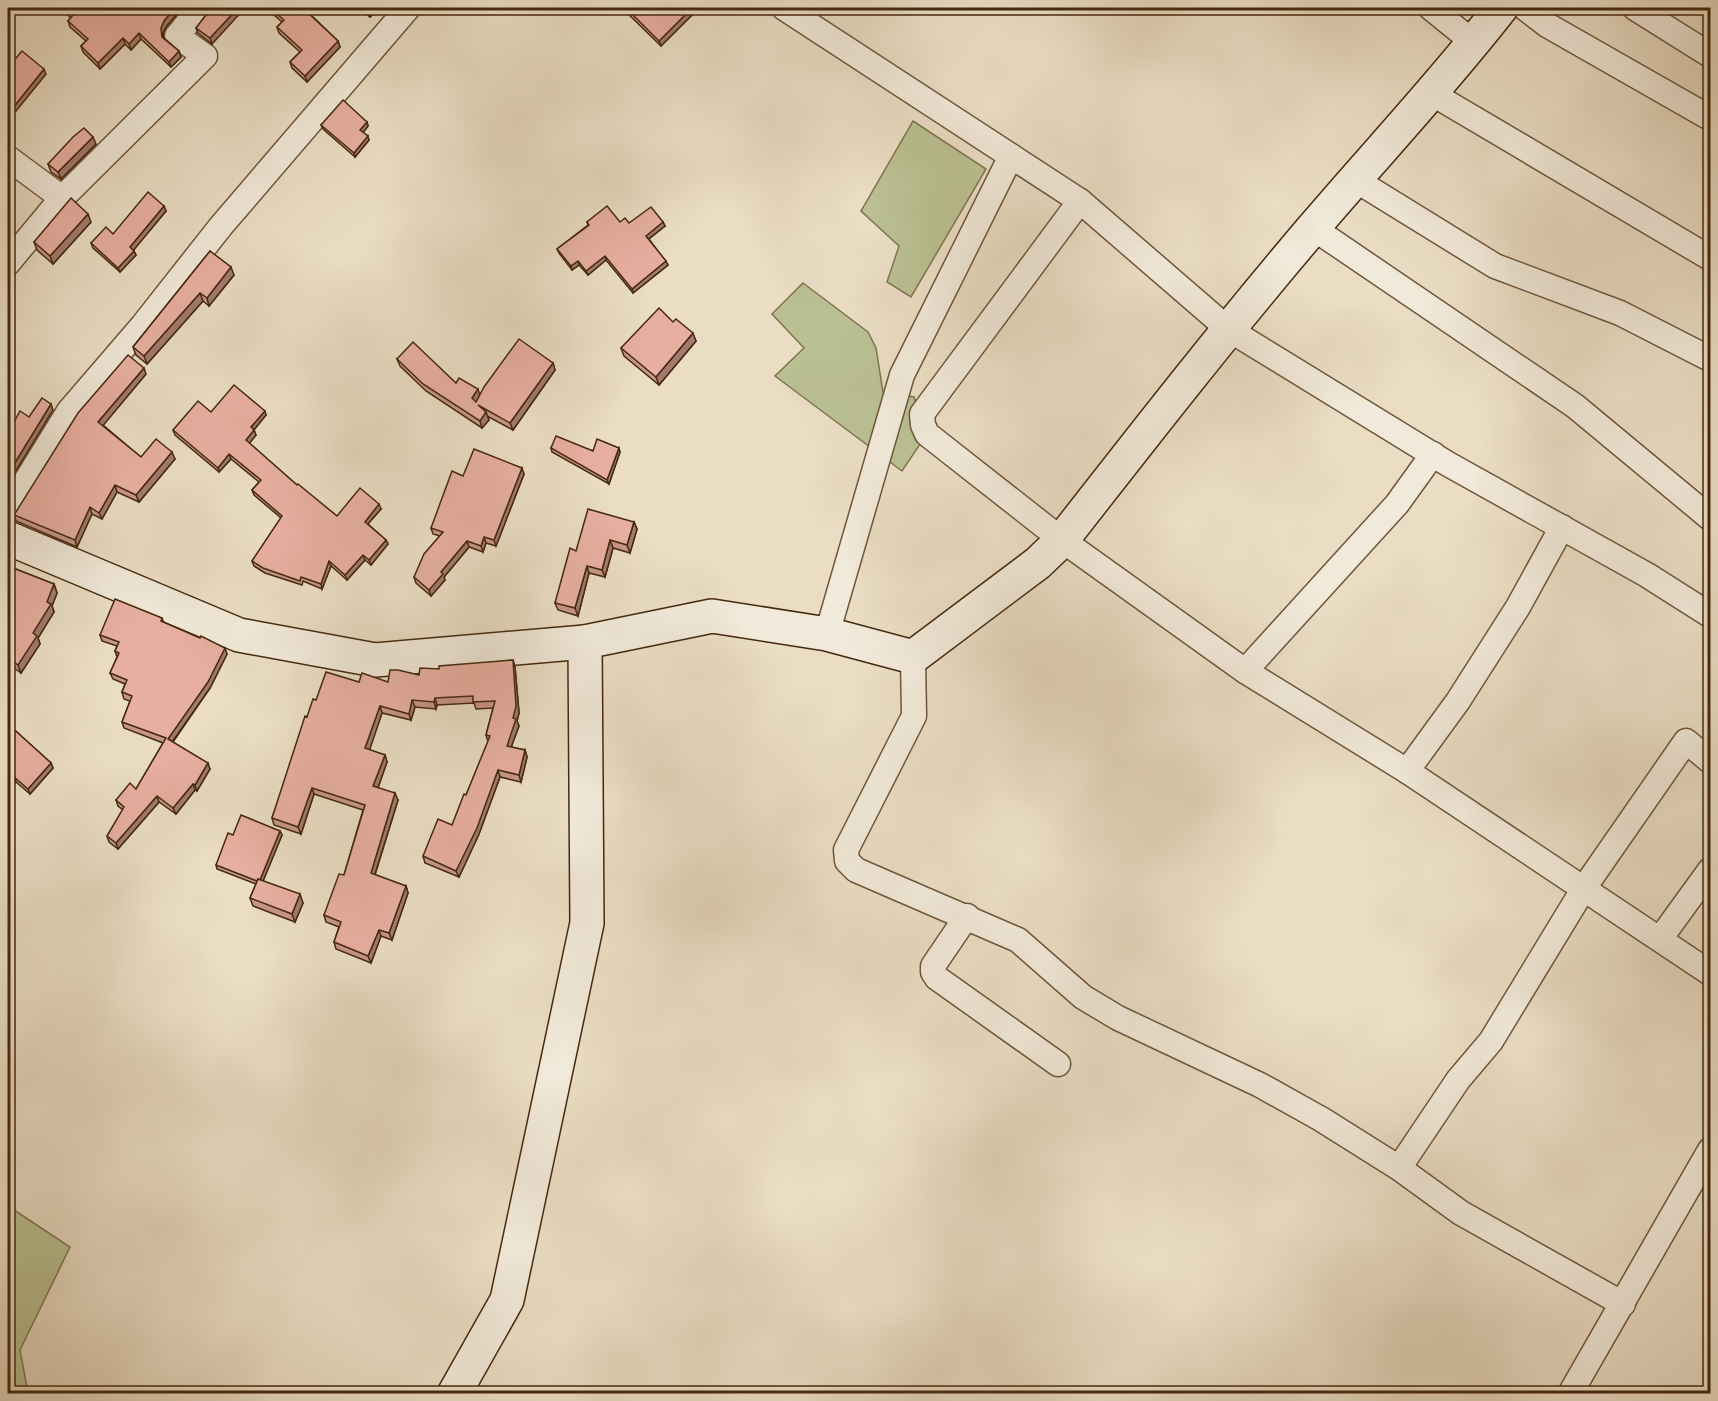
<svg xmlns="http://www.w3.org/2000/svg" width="1718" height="1401" font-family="'IM FELL DW Pica',serif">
  <rect width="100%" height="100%" fill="#eaddc4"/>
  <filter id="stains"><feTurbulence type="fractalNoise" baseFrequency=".00333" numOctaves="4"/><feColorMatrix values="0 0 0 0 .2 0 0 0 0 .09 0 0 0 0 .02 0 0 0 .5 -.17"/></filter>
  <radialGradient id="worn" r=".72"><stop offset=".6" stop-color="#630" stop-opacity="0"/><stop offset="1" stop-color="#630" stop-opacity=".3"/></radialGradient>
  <g fill="#bac092" stroke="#807450" stroke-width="1.5">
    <path d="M913,121L986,169L911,297L887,282L899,246L861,211Z"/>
    <path d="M803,283L868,332L876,348L883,392L914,397L927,434L902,471L775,376L804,348L772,314Z"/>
    <path d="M8,1206L70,1247L20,1350L28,1393H8Z"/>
  </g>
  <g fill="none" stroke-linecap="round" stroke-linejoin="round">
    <defs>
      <g id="street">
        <path d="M784,8L1080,201L922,414L923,425L927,434L1062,540L1245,671L1407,771L1710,973"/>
        <path d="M1431,8L1474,43"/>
        <path d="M1525,8L1547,25L1710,118"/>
        <path d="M1635,8L1710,55"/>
        <path d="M1431,93L1710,258"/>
        <path d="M8,158L62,198"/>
        <path d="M1354,179L1495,266L1620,313L1710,359"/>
        <path d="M1080,201L1228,329L1448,464L1647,575L1710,615"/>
        <path d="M1313,228L1575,406L1710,518"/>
        <path d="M8,263L62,198L205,56L177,36L200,8"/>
        <path d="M8,510L69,411L143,325L221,226L408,8"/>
        <path d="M827,634L902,375L1011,156"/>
        <path d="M913,657L914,716L846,850L847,861L856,870L1018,940L1083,997L1118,1018L1260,1085L1321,1119L1399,1168L1461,1213L1623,1304"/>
        <path d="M1245,671L1397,504L1433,454"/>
        <path d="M1407,771L1458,701L1518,607L1562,527"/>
        <path d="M967,916L933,966V972L937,978L1058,1064"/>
        <path d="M1660,939L1710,870"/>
        <path d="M1399,1168L1458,1080L1491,1041L1584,888L1686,741L1710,761"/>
        <path d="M1570,1394L1710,1150"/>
      </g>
      <g id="secondary">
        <path d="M8,538L239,635L375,660L585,642"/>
        <path d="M454,1394L507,1300L587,923L585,642L712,616L827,634L913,657L1038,563L1062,540C1144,435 1226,330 1312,229C1375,155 1442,84 1501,8"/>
      </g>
    </defs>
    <use href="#street" stroke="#6e563b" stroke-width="27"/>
    <use href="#secondary" stroke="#45290d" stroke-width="36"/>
    <use href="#street" stroke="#f1e9d9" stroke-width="24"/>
    <use href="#secondary" stroke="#f1e9d9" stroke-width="33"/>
  </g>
  <g fill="#c7968a" stroke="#45290d" stroke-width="1.5">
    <path d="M60,8H182L166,27L163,33L164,38L179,51L181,57L171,67L141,39L131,50L125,44L100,69L83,52L81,46L86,41L70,27L68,21L71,18Z"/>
    <path d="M266,8H317L310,14L338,41L340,47L307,82L292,68L290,62L300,52L279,33L277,27L282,22Z"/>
    <path d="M359,8H380L370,17Z"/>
    <path d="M622,8H692L689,10L692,15L661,46Z"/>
    <path d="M209,11L212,44L198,33L196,28Z"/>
    <path d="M367,122L368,126L363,132L369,140L355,157L323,129L321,125Z"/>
    <path d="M96,144L61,179L51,172L48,164Z"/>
    <path d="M164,206L166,211L133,250L136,255L120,272L93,248L91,243L113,234Z"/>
    <path d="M91,222L53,264L37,250L34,242Z"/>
    <path d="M587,222L629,223L663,222L665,226L649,239L668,265L633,293L606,260L588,275L579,265L572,270L559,253L557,249L588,225Z"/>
    <path d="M210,251L234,275L209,306L203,301L147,364L136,355L133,347Z"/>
    <path d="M673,322L696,341L659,385L624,356L621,348Z"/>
    <path d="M397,359L456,383L480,395L553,363L555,370L513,430L487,416L489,420L482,428L426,391L400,366Z"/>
    <path d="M146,374L103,425L141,457L175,459L139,502L117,492L102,519L92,514L77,547L16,521L14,515Z"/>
    <path d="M211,412L266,415L254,430L256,435L249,443L297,485L337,516L381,509L368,524L386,540L388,544L371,565L365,560L347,580L331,566L322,589L303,581L302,585L265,573L254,566L252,561L281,518L254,495L252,490L259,482L231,459L219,472L175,435L173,430Z"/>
    <path d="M551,448L620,452L609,484L552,452Z"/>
    <path d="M524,474L496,546L486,543L483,552L469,547L444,577L445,580L431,596L416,583L414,577L440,536L433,534L431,528L463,476Z"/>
    <path d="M634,522L637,529L630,553L613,548L605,577L589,573L578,616L558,610L555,603L576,551Z"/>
    <path d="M8,566L54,584L57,593L52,606L54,612L38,638L40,644L21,673L14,668L8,675Z"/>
    <path d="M162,618L164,623L227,654L210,688L173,742L210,769L197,791L195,790L176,814L159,802L118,849L109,842L107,836L123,810L118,806L116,800L136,789L163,743L124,728L122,722L130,701L124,699L122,692L125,684L113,679L110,673L117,657L115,651L117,646L102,641L100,635Z"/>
    <path d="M513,660L515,667L519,713L517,721L519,726L511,747L525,750L527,757L521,782L500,777L479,834L459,877L425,863L423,856L452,825L466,795L488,742L486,735L493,708L476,709L474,703L437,705L436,709L415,707L411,720L382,713L369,750L385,755L387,762L378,788L398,800L375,875L406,886L408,893L392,940L381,936L371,963L336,949L334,942L339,927L326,922L324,915L344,875L363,810L314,794L301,834L274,825L272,818L307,717L316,700L359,682H388L419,675L439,669Z"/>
    <path d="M8,724L51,763L53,768L30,794L16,782L8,789Z"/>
    <path d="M280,831L282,835L263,881L303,903L295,922L253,906L250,898L256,884L217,869L216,865L233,835Z"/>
  </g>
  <g fill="#a27a71" stroke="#45290d" stroke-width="1.5">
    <path d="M175,8H182L166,27L163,33L164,42L162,37L161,28L164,21Z"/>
    <path d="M238,8H245L212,44L210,38Z"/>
    <path d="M309,8H317L308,16L306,11Z"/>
    <path d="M372,8H380L370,17L368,12Z"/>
    <path d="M690,10L692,15L661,46L659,41Z"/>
    <path d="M139,33L141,39L131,50L129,44Z"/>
    <path d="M123,38L125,44L100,69L98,63Z"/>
    <path d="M338,41L340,47L307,82L305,76Z"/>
    <path d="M179,51L181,57L171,67L169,62Z"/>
    <path d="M44,69L46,74L8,121V114Z"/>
    <path d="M367,122L368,126L362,134L360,130Z"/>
    <path d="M368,136L369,140L355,157L354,153Z"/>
    <path d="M93,137L96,144L61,179L58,172Z"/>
    <path d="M164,206L166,211L132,252L130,247Z"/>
    <path d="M88,214L91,222L53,264L50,256Z"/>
    <path d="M663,222L665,226L647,240L646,236Z"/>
    <path d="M134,251L136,255L120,272L118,268Z"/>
    <path d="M605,256L606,260L588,275L586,271Z"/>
    <path d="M578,261L579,265L572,270L571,266Z"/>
    <path d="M666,261L668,265L633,293L632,289Z"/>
    <path d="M231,267L234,275L209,306L207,298Z"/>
    <path d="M200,293L203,301L147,364L144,356Z"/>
    <path d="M693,333L696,341L659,385L656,377Z"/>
    <path d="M553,363L555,370L513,430L510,423Z"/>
    <path d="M144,368L146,374L101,428L98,422Z"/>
    <path d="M478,389L480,396L474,406L472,398Z"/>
    <path d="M51,404L53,410L8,484V474Z"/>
    <path d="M265,411L266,415L252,432L251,427Z"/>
    <path d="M486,412L489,420L482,428L480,421Z"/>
    <path d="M254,430L256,435L248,445L246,440Z"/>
    <path d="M619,448L620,452L609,484L607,480Z"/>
    <path d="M172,452L175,459L139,502L136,495Z"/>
    <path d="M229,454L231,459L219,472L218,468Z"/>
    <path d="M522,468L524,474L496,546L494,540Z"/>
    <path d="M115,485L117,492L102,519L99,513Z"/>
    <path d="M379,504L381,509L366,526L365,522Z"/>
    <path d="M90,507L92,514L77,547L75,540Z"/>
    <path d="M634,522L637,529L630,553L627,545Z"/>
    <path d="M484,537L486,543L483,552L481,546Z"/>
    <path d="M386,540L388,544L371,565L369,560Z"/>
    <path d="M610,540L613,548L605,577L602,570Z"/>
    <path d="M467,541L469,547L444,577L445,580L431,596L429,590L441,572Z"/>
    <path d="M363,555L365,560L347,580L345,575Z"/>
    <path d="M329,561L331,566L322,589L321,584Z"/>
    <path d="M587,566L589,573L578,616L575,608Z"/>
    <path d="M54,584L57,593L52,606L54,612L38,638L40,644L21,673L18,665L33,633Z"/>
    <path d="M225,648L227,654L210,688L170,745L168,739Z"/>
    <path d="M11,660L14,668L8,675V663Z"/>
    <path d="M513,660L515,667L519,713L517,721L519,726L509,753L507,746L513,718Z"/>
    <path d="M435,698L437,705L436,709L434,702Z"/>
    <path d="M412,700L415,707L411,720L409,714Z"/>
    <path d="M380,706L382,713L368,755L365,748Z"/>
    <path d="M525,750L527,757L521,782L519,775Z"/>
    <path d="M385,755L387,762L376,793L373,786Z"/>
    <path d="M51,763L53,768L30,794L28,789Z"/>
    <path d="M208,763L210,769L197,791L195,785Z"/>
    <path d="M498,770L500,777L479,834L459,877L456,871Z"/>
    <path d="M14,777L16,782L8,789V782Z"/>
    <path d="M193,784L195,790L176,814L173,808Z"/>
    <path d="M312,788L314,794L301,834L298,827Z"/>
    <path d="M395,793L398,800L373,880L371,873Z"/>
    <path d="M157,796L159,802L118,849L116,843Z"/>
    <path d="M280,831L282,835L261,886L259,882Z"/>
    <path d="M406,886L408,893L392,940L389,933Z"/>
    <path d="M300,894L303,903L295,922L292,914Z"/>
    <path d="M379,930L381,936L371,963L368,956Z"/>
  </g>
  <g fill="#e7afa1" stroke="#45290d" stroke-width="1.5">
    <path d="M64,8H175L164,21L161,28L162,37L179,51L169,62L139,33L129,44L123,38L98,63L81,46L88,39L68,21L73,15Z"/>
    <path d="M211,8H238L210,38L196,28L209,11Z"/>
    <path d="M270,8H309L306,11L338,41L305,76L290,62L302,50L277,27L284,20Z"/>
    <path d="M363,8H372L368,12Z"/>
    <path d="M626,8H687L690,10L659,41Z"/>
    <path d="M22,51L44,69L8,114V60L11,64Z"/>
    <path d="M343,100L367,122L360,130L368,136L354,153L321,125Z"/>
    <path d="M84,128L93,137L58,172L48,164L73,137Z"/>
    <path d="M148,192L164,206L130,247L134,251L118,268L91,243L106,227L113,234Z"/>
    <path d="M71,198L88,214L50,256L34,242Z"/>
    <path d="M607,206L620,222L625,218L629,223L651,207L663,222L646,236L666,261L632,289L605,256L586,271L578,261L571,266L557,249L589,225L587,222Z"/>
    <path d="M210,251L231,267L207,298L200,293L144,356L133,347Z"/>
    <path d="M659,308L673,322L676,319L693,333L656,377L621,348Z"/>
    <path d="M519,339L553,363L510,423L478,405L486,412L480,421L423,384L397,359L413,342L456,383L459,378L478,389L472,398L476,402L484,387Z"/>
    <path d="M128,355L144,368L98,422L141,457L156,439L172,452L136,495L115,485L99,513L90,507L75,540L14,515L78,413Z"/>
    <path d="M234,385L265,411L251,427L254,430L246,440L297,485L298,484L337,516L360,488L379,504L365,522L386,540L369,560L363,555L345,575L329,561L321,584L301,577L300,581L263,568L252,561L282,516L252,490L261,480L229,454L218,468L173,430L198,401L211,412Z"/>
    <path d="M42,398L51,404L8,474V433L20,411L29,417Z"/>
    <path d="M556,436L593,451L597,439L619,448L607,480L551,448Z"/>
    <path d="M474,449L522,468L494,540L484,537L481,546L467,541L441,572L443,574L429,590L414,577L424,554L443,532L431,528L452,471L463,476Z"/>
    <path d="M588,509L634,522L627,545L610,540L602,570L587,566L575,608L555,603L570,548L576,551Z"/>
    <path d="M8,566L54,584L47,602L51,604L33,633L37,636L18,665L11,660L8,663Z"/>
    <path d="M115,599L162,618L161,621L200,638L201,636L225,648L208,682L168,739L208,763L195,785L193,784L173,808L157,796L116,843L107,836L124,807L116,800L130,783L136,789L166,738L122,722L132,696L122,692L127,680L110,673L119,653L115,651L119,642L100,635Z"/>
    <path d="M513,660L516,706L513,718L516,719L507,746L525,750L519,775L498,770L477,828L456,871L423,856L438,819L452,825L464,794L466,795L490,736L486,735L495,701L473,702V696L435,698L434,702L412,700L409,714L380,706L365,748L385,755L373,786L395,793L371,873L406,886L389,933L379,930L368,956L334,942L341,922L324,915L339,874L344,875L365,805L312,788L298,827L272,818L305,716L307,717L313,699L316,700L326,672L359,682L362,673L388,682L390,670H398L419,675L420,668L439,669V666Z"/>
    <path d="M8,724L51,763L28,789L14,777L8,782Z"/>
    <path d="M241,815L280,831L260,880L258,879L257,881L216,865L228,833L233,835Z"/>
    <path d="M258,879L300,894L292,914L250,898Z"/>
  </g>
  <rect width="1718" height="1401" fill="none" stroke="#eaddc4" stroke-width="30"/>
  <rect x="9" y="9" width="1700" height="1383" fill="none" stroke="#45290d" stroke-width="3"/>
  <rect x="15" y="15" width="1688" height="1371" fill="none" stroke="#45290d" stroke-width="1.5"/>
  <rect width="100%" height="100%" filter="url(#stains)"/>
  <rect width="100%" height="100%" fill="url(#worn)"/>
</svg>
